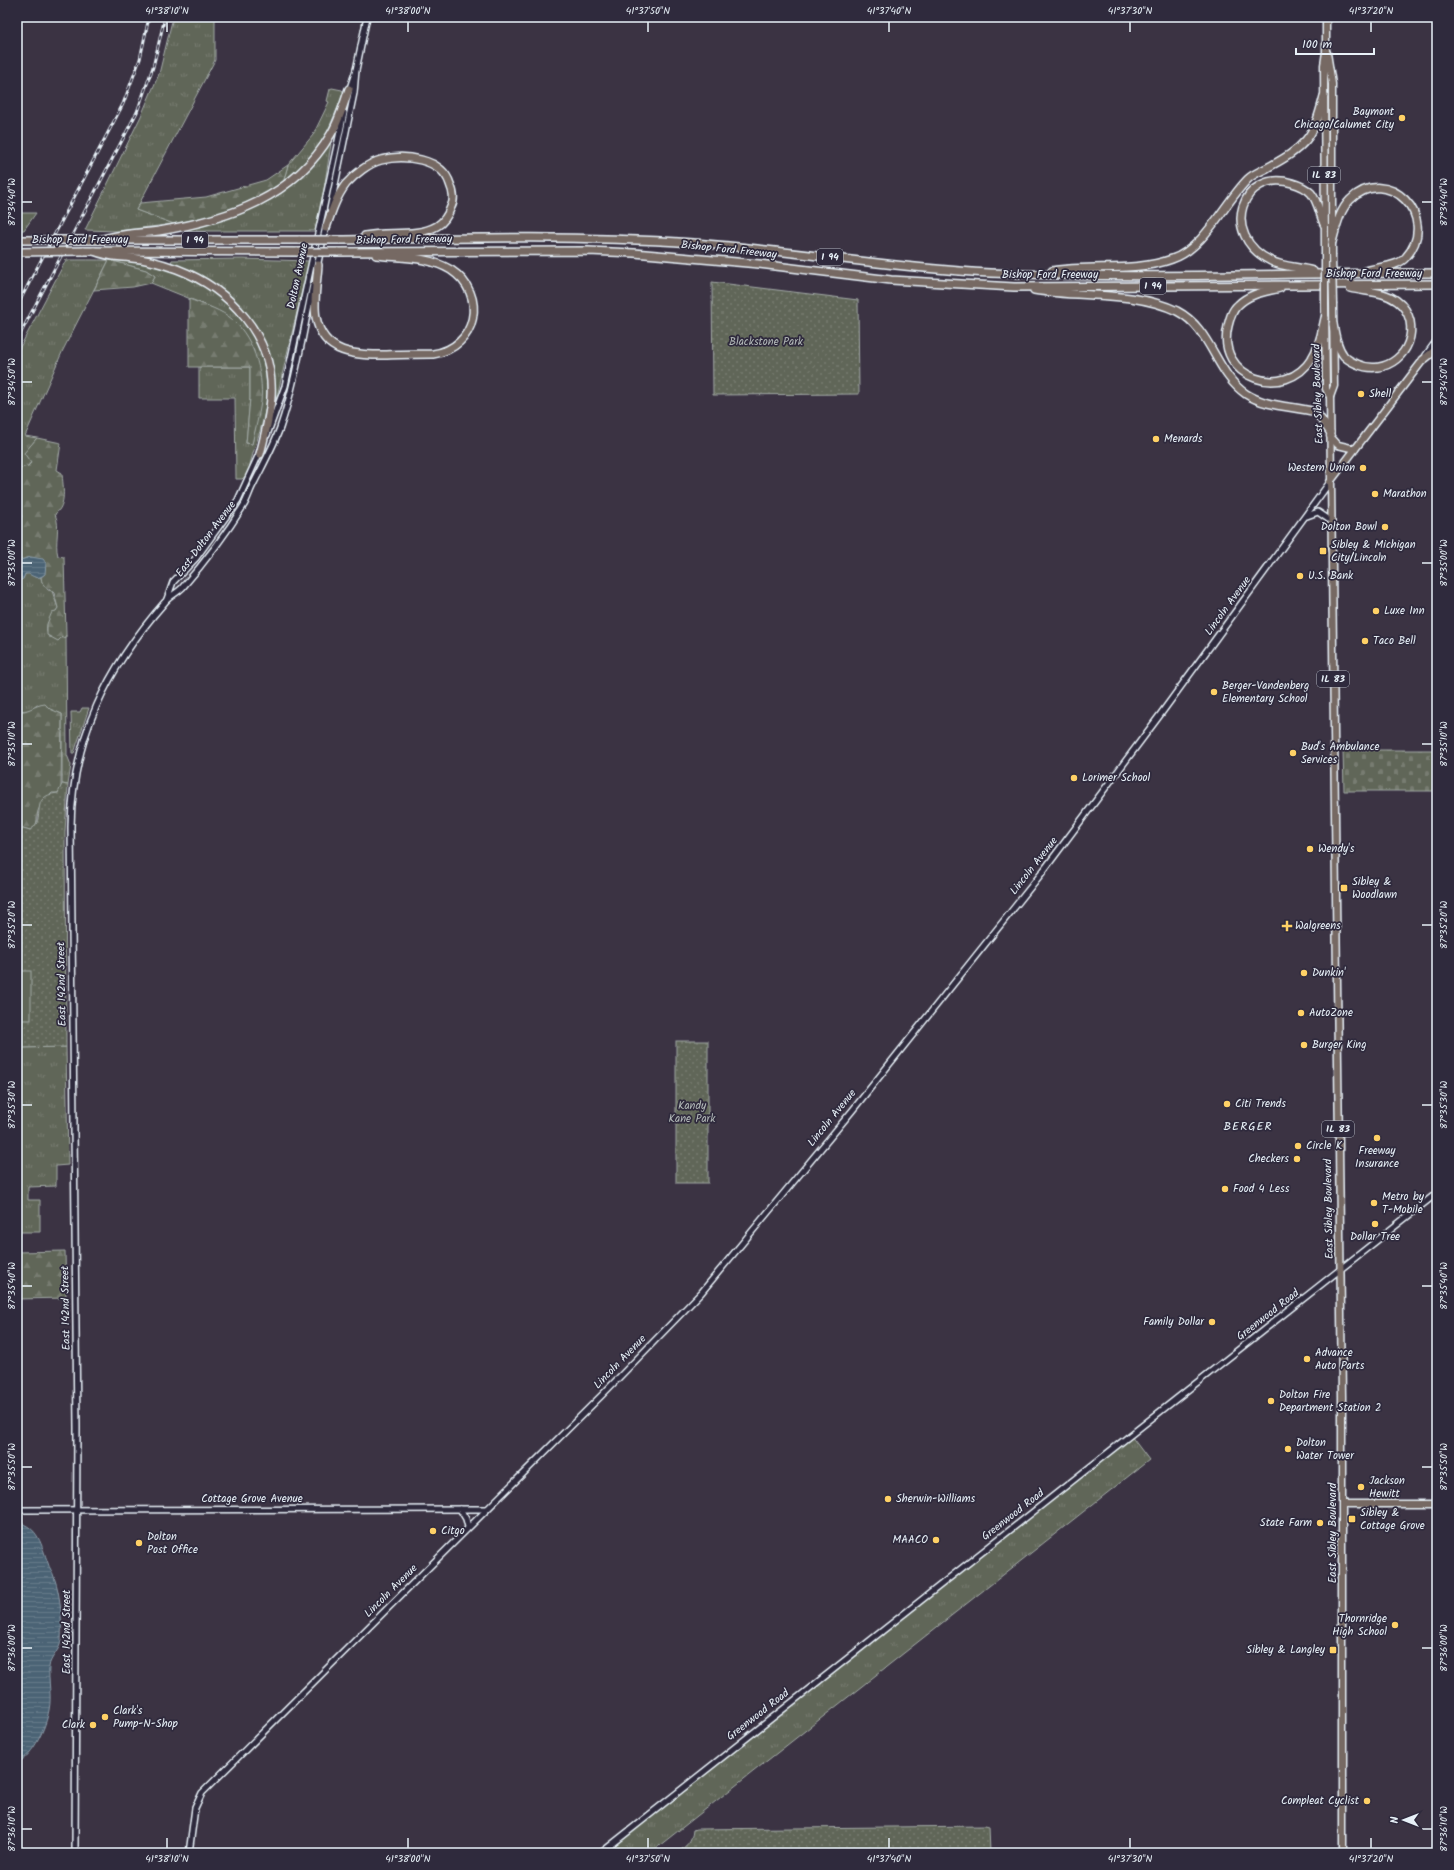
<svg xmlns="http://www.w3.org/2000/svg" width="1454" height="1870" viewBox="0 0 1454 1870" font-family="Kalam,sans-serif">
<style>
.grass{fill:url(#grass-tufts);stroke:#a4aca8}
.forest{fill:url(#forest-firs);stroke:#a4aca8}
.cemetery{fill:url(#cemetery-stones);stroke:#a4aca8}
.park{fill:url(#park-dots);stroke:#a4aca8}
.pitch{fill:#606658;stroke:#a4aca8}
.water{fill:url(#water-rules);stroke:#8a9ca9}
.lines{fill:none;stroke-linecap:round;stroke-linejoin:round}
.minor-casing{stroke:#e8f1f8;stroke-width:8}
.major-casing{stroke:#e8f1f8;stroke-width:9}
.highway-casing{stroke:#e8f1f8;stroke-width:10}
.minor{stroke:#2f2a3d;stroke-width:5}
.major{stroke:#766964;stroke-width:6}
.highway{stroke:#766964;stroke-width:7}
.rail-casing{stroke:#e8f1f8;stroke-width:3}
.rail{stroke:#2f2a3d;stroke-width:1.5;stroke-dasharray:4.5;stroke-linecap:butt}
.major-bridge-casing{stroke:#e8f1f8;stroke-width:9;stroke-linecap:butt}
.highway-bridge-casing{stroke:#e8f1f8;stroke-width:10;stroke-linecap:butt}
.major-bridge{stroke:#766964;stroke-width:6}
.highway-bridge{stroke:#766964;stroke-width:7}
.ticks{fill:none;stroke:#e8f1f8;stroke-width:1.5}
.poi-dot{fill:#ffd166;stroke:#2f2a3d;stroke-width:1.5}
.labels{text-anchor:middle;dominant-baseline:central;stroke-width:3.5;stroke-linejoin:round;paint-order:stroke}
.shield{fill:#2f2a3d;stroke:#b0b5c0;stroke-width:1}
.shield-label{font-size:10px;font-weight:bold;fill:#e8f1f8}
.poi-label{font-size:11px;fill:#e8f1f8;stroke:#2f2a3d;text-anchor:start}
.street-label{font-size:11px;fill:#e8f1f8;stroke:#2f2a3d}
.park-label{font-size:11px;fill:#b2b9b8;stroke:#2f2a3d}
.neighbourhood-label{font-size:12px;letter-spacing:1px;fill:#e8f1f8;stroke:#2f2a3d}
.neatline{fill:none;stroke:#e8f1f8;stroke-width:1.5}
.ticks-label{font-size:10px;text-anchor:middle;fill:#e8f1f8}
</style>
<defs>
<pattern id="grass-tufts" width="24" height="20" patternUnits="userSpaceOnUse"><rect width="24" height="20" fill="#606658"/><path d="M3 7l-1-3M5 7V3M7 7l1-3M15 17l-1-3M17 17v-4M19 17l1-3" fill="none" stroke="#777c71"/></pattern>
<pattern id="forest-firs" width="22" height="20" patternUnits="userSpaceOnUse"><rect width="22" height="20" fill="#606658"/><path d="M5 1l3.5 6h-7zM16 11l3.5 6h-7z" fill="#777c71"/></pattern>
<pattern id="cemetery-stones" width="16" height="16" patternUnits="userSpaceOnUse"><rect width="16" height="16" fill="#606658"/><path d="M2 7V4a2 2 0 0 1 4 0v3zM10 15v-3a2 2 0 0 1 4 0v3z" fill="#777c71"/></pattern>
<pattern id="park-dots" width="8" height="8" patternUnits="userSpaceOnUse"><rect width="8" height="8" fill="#606658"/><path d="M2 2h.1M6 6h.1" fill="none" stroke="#777c71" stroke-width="1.8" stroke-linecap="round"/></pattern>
<pattern id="water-rules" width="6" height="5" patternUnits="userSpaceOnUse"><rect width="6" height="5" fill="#4b6374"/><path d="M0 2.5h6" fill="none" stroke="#657a89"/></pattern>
</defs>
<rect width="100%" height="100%" fill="#3b3343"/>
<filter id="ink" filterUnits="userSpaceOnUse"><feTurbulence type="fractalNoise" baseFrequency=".025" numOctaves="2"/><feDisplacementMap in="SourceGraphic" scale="8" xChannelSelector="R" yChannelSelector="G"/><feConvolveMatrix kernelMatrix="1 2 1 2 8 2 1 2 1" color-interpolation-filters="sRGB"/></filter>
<g filter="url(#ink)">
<g class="grass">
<polygon points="173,17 215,17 215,60 136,210 174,224 117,231 85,230 141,116 159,74"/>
<polygon points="332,88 342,90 344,93 325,137 312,156 283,183 288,165 313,135 329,102 327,101 330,89"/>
<path d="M329,143l2,1 -7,45 -9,42h-128v-2c63,-17 103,-29 142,-86z"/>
<polygon points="17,213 36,213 24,230 17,230"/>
<path d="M242,259l67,2 -35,148h-1c-2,-18 -2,-38 -5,-55 -1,-6 -5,-12 -7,-17 -17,-38 -53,-60 -90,-74l1,-3z"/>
<path d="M66,260c29,0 58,-1 85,5 62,14 114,57 116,123 1,31 -14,57 -19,86l-6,5h-6l-1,-81h-36v-31h51v31l-4,45 6,1 3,-14 -1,-79 -11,-19 -14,-15 -21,-11 -57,-23 4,-7 -9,-6 -37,-10 -46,90 -38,86 12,2c-6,5 -10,17 -6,24l-3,4 -11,3v-116z"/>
<path d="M29,573l6,4h6l1,5 6,8 4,1 6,17c-6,10 -16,16 -9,29l15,1 2,-3 1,120 4,10 -3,20 -6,-1v-70l-25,-9 -6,5 -14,1v-130l6,-2 2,-5z"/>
<polygon points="82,708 89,708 74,753 72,753 71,712 80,712"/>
<polygon points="66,1047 68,1165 56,1166 56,1186 28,1187 28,1200 40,1200 40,1232 17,1232 17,1048"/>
<polygon points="1131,1436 1149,1460 650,1853 601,1853"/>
</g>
<g class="forest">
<polygon points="288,165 283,183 255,200 238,206 215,215 174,224 136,210 140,203 206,197 266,180"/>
<polygon points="109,260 146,270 155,276 151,283 133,287 94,290"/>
<path d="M189,299c13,5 27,9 39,17 25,18 36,56 33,86 -2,14 -6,28 -9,42l-6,-1 4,-45v-31h-61z"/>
<path d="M37,438l24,5 -4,27 5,3c1,14 5,32 -7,41 6,14 -1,28 3,42l6,1 2,78 -2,3 -2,-1 -4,4 -11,-6v-11l5,-12 4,-1 2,-3 -4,-15c-6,-6 -12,-5 -13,-16l4,-3 -14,-17 -14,4v-42h3l2,-3 -3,-4 2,-10 -4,-7v-26l11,-3 3,-3 -7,-10z"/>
<path d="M45,704l5,5 12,5 -1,75 -3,4h-6c-4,5 -12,12 -14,18 -2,9 1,14 -8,19l-7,-2 -6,1v-118c11,2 17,-6 28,-7z"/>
<polygon points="65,1251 66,1298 17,1299 17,1252"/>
</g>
<polygon class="cemetery" points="1343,750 1437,750 1437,791 1344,791"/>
<g class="park">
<polygon points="712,282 858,300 859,394 713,395"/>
<path d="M62,784l6,1 -3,47 1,215 -49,1v-219l6,-1 7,2c18,-10 -3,-34 28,-37z"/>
<rect x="676" y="1041" width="32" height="142"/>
<path d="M985,1826l4,1 1,26h-313c9,-7 15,-11 16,-23l3,-1z"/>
</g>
<rect class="pitch" x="17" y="971" width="14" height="49"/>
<g class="water">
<path d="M31,557l12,2 3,4 -1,11c-6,5 -10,4 -16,0h-4l-2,5 -6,2v-20z"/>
<path d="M17,1522c22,5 24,23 31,41 1,5 5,9 6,14 7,19 8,43 7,63 -1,11 -11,17 -12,27 -1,14 3,29 0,43 -3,17 -15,45 -32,53z"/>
</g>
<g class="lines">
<defs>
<g id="minor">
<polyline points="349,91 356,70 367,17"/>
<polyline points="330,209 354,93 356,70"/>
<polyline points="317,267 326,226"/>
<polyline points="1426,355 1437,340"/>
<polyline points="267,435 285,386 344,113"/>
<polyline points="1307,516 1318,512 1331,521"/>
<polyline points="167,599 173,582 196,558 238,500 260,452"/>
<polyline points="460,1509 466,1519 468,1527"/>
<polyline points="17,1510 487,1509"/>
<path d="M75,1853l2,-425 -6,-601c1,-89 36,-159 94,-225 5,-6 12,-9 17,-14 22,-25 44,-54 62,-83 4,-7 6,-15 10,-22 9,-18 19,-36 26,-55 16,-46 23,-96 33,-143"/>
<polyline points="189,1853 195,1808 202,1793 602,1395 701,1293 852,1111 1041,874 1160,715 1330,482"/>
<polyline points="601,1853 1437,1193"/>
</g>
<g id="major">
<polyline points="1327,53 1332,84 1332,254"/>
<polyline points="1325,254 1324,65 1326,52 1326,17"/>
<polyline points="1325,305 1326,389 1330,397 1342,1396 1342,1853"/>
<polyline points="1330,397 1334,386 1333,304"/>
<polyline points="1330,436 1338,445 1355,449"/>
<polyline points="1330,482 1423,360"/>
<polyline points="1343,1504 1437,1504"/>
</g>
<g id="highway">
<path d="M326,228c5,-15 10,-31 20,-44 9,-10 23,-21 35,-24 23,-6 61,-2 69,24 3,7 5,16 1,23 -3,8 -7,15 -14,19 -21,12 -49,5 -72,10"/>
<polyline points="89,240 300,240"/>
<path d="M99,240c23,-7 37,-6 60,-9 70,-12 135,-33 172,-97 8,-13 13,-31 18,-45"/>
<path d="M339,240c118,-2 236,-5 354,3 99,7 197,25 297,30 148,6 298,0 447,0"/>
<path d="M1332,242c4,-14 7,-31 18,-42 37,-37 91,17 56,57 -8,10 -28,10 -40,14"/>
<polyline points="83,251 298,252"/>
<path d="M94,251c15,6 22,5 38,7 15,1 31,6 45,11 53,20 98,68 94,128 -1,20 -6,38 -11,57"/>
<polyline points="337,252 588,251 634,253 759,264 891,280 1014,287 1437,284"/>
<path d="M318,265c-1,16 -5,38 -2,52 7,38 40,38 71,38 15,-1 30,-1 46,-1 44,-6 55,-60 18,-84 -23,-14 -49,-12 -75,-15"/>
<path d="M1052,271c40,-7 82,2 120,-12 33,-11 52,-56 76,-80 5,-5 13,-8 19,-11 14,-8 28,-15 39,-28 10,-12 14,-29 18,-44"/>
<path d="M1313,271c-14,-4 -30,-4 -42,-10 -53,-26 -29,-93 21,-78 7,2 14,5 19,10 7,8 9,22 13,31"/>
<path d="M1280,288c-15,4 -30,5 -42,17 -6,5 -8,13 -10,21 -13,52 57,76 84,32 8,-12 10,-27 13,-40"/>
<path d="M1034,290c47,8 99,0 143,21 35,18 38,62 69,83 20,13 47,12 70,18l14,20"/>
<path d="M1333,324c2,11 4,23 11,32 3,3 8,6 13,8 29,13 59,-12 53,-43 -2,-8 -6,-15 -13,-20 -13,-10 -31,-9 -47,-13"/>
<polyline points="1423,360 1437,349"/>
</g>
</defs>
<use href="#minor" class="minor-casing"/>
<use href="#major" class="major-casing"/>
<use href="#highway" class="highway-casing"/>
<use href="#minor" class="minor"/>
<use href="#major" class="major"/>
<use href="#highway" class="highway"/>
<defs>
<g id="rail">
<polyline points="17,306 123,104 140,59 149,17"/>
<polyline points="17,340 137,112 153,67 165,17"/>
</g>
</defs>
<use href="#rail" class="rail-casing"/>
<use href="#rail" class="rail"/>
<defs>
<g id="major-bridge">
<polyline points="1325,254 1325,305"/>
<polyline points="1332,254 1333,304"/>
</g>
<g id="highway-bridge">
<polyline points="17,240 89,240"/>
<polyline points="300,240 339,240"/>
<polyline points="17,252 83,251"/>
<polyline points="298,252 337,252"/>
</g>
</defs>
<use href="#major-bridge" class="major-bridge-casing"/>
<use href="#highway-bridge" class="highway-bridge-casing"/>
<use href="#major-bridge" class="major-bridge"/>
<use href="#highway-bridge" class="highway-bridge"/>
</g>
</g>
<path class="ticks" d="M167,22v10M408,22v10M648,22v10M889,22v10M1130,22v10M1371,22v10M22,202h10M1422,202h10M22,382h10M1422,382h10M22,563h10M1422,563h10M22,744h10M1422,744h10M22,925h10M1422,925h10M22,1105h10M1422,1105h10M22,1286h10M1422,1286h10M22,1467h10M1422,1467h10M22,1648h10M1422,1648h10M22,1829h10M1422,1829h10M167,1838v10M408,1838v10M648,1838v10M889,1838v10M1130,1838v10M1371,1838v10"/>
<g class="poi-dot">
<circle cx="1402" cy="118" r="4"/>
<circle cx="1361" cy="394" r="4"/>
<circle cx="1156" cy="439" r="4"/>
<circle cx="1363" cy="468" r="4"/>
<circle cx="1375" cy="494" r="4"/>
<circle cx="1385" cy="527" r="4"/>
<rect x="1319" y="547" width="8" height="8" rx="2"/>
<circle cx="1300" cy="576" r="4"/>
<circle cx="1376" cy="611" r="4"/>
<circle cx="1365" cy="641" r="4"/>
<circle cx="1214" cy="692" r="4"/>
<circle cx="1293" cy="753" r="4"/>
<circle cx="1074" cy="778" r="4"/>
<circle cx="1310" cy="849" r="4"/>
<rect x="1340" y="884" width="8" height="8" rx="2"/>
<path d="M1285 920h4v4h4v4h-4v4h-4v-4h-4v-4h4z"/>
<circle cx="1304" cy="973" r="4"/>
<circle cx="1301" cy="1013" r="4"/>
<circle cx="1304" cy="1045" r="4"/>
<circle cx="1227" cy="1104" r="4"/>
<circle cx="1377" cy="1138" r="4"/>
<circle cx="1298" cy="1146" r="4"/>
<circle cx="1297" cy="1159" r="4"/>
<circle cx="1225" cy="1189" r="4"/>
<circle cx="1374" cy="1203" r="4"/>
<circle cx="1375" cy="1224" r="4"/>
<circle cx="1212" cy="1322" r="4"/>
<circle cx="1307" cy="1359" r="4"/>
<circle cx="1271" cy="1401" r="4"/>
<circle cx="1288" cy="1449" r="4"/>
<circle cx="1361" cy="1487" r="4"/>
<circle cx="888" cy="1499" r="4"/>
<rect x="1348" y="1515" width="8" height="8" rx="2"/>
<circle cx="1320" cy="1523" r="4"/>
<circle cx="433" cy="1531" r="4"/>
<circle cx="936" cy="1540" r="4"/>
<circle cx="139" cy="1543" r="4"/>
<circle cx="1395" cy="1625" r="4"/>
<rect x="1329" y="1646" width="8" height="8" rx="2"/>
<circle cx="105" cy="1717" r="4"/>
<circle cx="93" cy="1725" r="4"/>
<circle cx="1367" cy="1801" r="4"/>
</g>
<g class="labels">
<g class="shield">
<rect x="1308" y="167" width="32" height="16" rx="3"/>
<rect x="182" y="232" width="26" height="16" rx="3"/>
<rect x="817" y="249" width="26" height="16" rx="3"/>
<rect x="1140" y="278" width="26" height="16" rx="3"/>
<rect x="1317" y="671" width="32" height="16" rx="3"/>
<rect x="1322" y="1121" width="32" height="16" rx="3"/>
</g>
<g class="shield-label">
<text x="1324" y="175">IL 83</text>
<text x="195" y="240">I 94</text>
<text x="830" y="257">I 94</text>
<text x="1153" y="286">I 94</text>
<text x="1333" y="679">IL 83</text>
<text x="1338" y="1129">IL 83</text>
</g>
<g class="poi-label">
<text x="1394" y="112" text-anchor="end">Baymont<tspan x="1394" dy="13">Chicago/Calumet City</tspan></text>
<text x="1369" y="394">Shell</text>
<text x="1164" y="439">Menards</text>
<text x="1355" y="468" text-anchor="end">Western Union</text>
<text x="1383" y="494">Marathon</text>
<text x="1377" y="527" text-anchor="end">Dolton Bowl</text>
<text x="1331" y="545">Sibley &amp; Michigan<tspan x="1331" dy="13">City/Lincoln</tspan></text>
<text x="1308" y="576">U.S. Bank</text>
<text x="1384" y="611">Luxe Inn</text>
<text x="1373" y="641">Taco Bell</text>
<text x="1222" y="686">Berger-Vandenberg<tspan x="1222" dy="13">Elementary School</tspan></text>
<text x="1301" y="747">Bud's Ambulance<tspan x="1301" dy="13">Services</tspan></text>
<text x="1082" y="778">Lorimer School</text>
<text x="1318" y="849">Wendy's</text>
<text x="1352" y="882">Sibley &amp;<tspan x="1352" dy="13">Woodlawn</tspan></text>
<text x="1295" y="926">Walgreens</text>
<text x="1312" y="973">Dunkin'</text>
<text x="1309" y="1013">AutoZone</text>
<text x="1312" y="1045">Burger King</text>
<text x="1235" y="1104">Citi Trends</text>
<text x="1306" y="1146">Circle K</text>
<text x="1377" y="1151" text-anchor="middle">Freeway<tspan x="1377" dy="13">Insurance</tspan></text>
<text x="1289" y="1159" text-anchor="end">Checkers</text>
<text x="1233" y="1189">Food 4 Less</text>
<text x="1382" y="1197">Metro by<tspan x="1382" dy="13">T-Mobile</tspan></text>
<text x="1375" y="1237" text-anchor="middle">Dollar Tree</text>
<text x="1204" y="1322" text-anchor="end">Family Dollar</text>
<text x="1315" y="1353">Advance<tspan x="1315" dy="13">Auto Parts</tspan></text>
<text x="1279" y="1395">Dolton Fire<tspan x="1279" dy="13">Department Station 2</tspan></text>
<text x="1296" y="1443">Dolton<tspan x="1296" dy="13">Water Tower</tspan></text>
<text x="1369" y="1481">Jackson<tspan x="1369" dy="13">Hewitt</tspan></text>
<text x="896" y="1499">Sherwin-Williams</text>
<text x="1360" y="1513">Sibley &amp;<tspan x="1360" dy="13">Cottage Grove</tspan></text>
<text x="1312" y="1523" text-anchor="end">State Farm</text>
<text x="441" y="1531">Citgo</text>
<text x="147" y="1537">Dolton<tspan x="147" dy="13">Post Office</tspan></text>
<text x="928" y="1540" text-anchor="end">MAACO</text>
<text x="1387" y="1619" text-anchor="end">Thornridge<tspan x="1387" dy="13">High School</tspan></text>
<text x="1325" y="1650" text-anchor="end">Sibley &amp; Langley</text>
<text x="113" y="1711">Clark's<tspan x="113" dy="13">Pump-N-Shop</tspan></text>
<text x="85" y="1725" text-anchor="end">Clark</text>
<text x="1359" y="1801" text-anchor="end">Compleat Cyclist</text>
</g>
<g class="street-label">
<text x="80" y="240">Bishop Ford Freeway</text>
<text transform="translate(404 240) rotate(-1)">Bishop Ford Freeway</text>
<text transform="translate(729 250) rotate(6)">Bishop Ford Freeway</text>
<text x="1374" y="274">Bishop Ford Freeway</text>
<text x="1050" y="275">Bishop Ford Freeway</text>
<text transform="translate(298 276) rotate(-78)">Dolton Avenue</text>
<text transform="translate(1318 394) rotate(-92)">East Sibley Boulevard</text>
<text transform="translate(206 539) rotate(-53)">East Dolton Avenue</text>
<text transform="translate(1228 606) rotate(-54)">Lincoln Avenue</text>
<text transform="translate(1034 866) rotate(-52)">Lincoln Avenue</text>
<text transform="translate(62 984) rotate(-91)">East 142nd Street</text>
<text transform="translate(832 1118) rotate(-51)">Lincoln Avenue</text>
<text transform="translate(1329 1209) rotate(-91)">East Sibley Boulevard</text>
<text transform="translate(66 1308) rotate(-91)">East 142nd Street</text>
<text transform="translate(1268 1315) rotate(-38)">Greenwood Road</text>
<text transform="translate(620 1362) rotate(-46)">Lincoln Avenue</text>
<text x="252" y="1499">Cottage Grove Avenue</text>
<text transform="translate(1013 1515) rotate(-38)">Greenwood Road</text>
<text transform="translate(1333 1533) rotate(-90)">East Sibley Boulevard</text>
<text transform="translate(391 1591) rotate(-45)">Lincoln Avenue</text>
<text transform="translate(67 1632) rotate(-90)">East 142nd Street</text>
<text transform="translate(758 1715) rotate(-38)">Greenwood Road</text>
</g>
<g class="park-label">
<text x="766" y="342">Blackstone Park</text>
<text x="692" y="1106">Kandy<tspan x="692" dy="13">Kane Park</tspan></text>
</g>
<g class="neighbourhood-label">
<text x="1248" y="1126">BERGER</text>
</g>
</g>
<rect width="1454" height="1870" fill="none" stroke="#2f2a3d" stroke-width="44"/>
<g transform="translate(1404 1820) rotate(270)" stroke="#2f2a3d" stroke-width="3" paint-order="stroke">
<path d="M0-3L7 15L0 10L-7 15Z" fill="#e8f1f8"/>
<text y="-6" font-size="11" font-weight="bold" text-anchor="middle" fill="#e8f1f8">N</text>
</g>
<path d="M1296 48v6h78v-6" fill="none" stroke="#e8f1f8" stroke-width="2"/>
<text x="1302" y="48" font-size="12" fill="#e8f1f8" stroke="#2f2a3d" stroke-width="3" paint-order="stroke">100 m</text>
<rect x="22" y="22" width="1410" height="1826" class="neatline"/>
<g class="ticks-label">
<text x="167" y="14">41°38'10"N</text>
<text x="408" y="14">41°38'00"N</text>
<text x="648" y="14">41°37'50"N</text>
<text x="889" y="14">41°37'40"N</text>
<text x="1130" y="14">41°37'30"N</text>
<text x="1371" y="14">41°37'20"N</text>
<text transform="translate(1443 202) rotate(-90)" y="4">87°34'40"W</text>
<text transform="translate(11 202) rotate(-90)" y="4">87°34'40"W</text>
<text transform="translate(1443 382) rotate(-90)" y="4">87°34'50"W</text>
<text transform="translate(11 382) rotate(-90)" y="4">87°34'50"W</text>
<text transform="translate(1443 563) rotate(-90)" y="4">87°35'00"W</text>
<text transform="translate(11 563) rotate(-90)" y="4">87°35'00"W</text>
<text transform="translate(1443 744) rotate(-90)" y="4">87°35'10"W</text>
<text transform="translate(11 744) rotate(-90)" y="4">87°35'10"W</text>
<text transform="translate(1443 925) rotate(-90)" y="4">87°35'20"W</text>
<text transform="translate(11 925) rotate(-90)" y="4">87°35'20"W</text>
<text transform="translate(1443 1105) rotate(-90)" y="4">87°35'30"W</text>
<text transform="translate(11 1105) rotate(-90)" y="4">87°35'30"W</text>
<text transform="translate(1443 1286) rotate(-90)" y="4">87°35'40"W</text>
<text transform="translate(11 1286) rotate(-90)" y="4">87°35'40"W</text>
<text transform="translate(1443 1467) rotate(-90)" y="4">87°35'50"W</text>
<text transform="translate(11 1467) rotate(-90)" y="4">87°35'50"W</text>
<text transform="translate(1443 1648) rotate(-90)" y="4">87°36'00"W</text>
<text transform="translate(11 1648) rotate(-90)" y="4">87°36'00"W</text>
<text transform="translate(1443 1829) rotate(-90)" y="4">87°36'10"W</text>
<text transform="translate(11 1829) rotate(-90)" y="4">87°36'10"W</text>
<text x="167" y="1862">41°38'10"N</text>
<text x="408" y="1862">41°38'00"N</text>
<text x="648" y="1862">41°37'50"N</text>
<text x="889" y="1862">41°37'40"N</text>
<text x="1130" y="1862">41°37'30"N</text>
<text x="1371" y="1862">41°37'20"N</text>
</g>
</svg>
